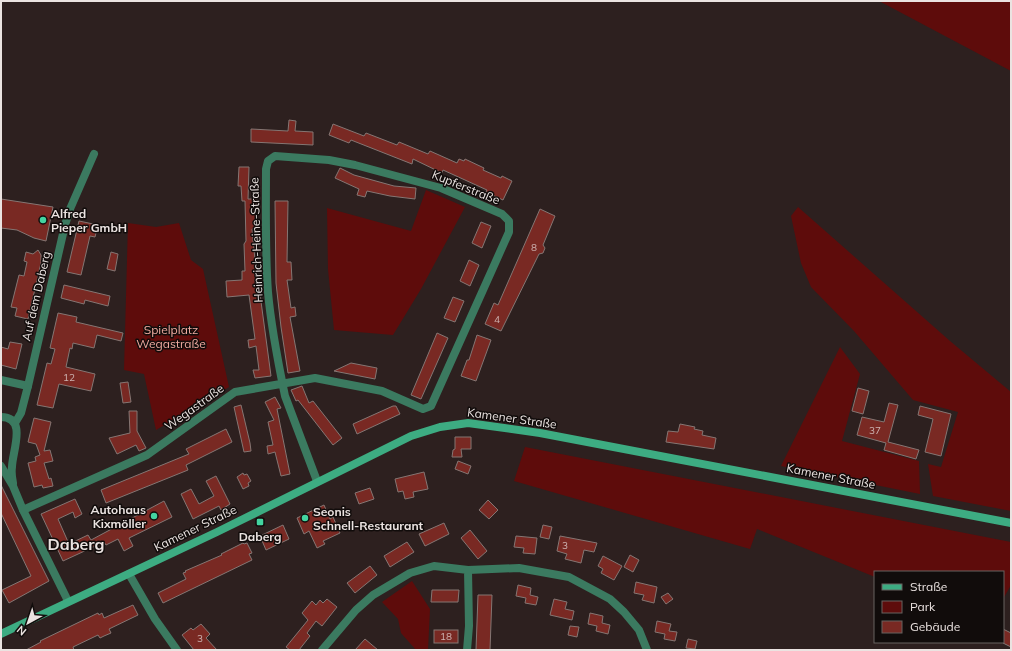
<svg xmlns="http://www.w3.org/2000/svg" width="1012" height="651" viewBox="0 0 1012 651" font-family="Mulish,sans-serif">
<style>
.green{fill:#5e0c0b}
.building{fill:#792923;stroke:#857673}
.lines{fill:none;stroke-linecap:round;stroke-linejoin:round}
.minor{stroke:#3b7a60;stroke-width:8}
.secondary{stroke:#3dac82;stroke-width:8}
.poi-dot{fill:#43d4a0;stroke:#110c0b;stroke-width:1.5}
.labels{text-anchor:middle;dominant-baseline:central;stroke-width:3;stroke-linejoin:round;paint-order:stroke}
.number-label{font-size:10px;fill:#ceb4b2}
.street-label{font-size:12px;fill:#ebe3e1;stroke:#110c0b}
.poi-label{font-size:12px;font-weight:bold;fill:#ebe3e1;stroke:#110c0b;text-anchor:start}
.park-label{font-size:12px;fill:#f1aaa0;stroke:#110c0b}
.district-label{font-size:16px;font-weight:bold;fill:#ebe3e1;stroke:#110c0b}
</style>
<rect width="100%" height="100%" fill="#2d201f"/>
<g class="green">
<polygon points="879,1 1011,1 1011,71"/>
<polygon points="426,190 465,207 421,289 393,335 334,330 328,269 327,208 411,231"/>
<polygon points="798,207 950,341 1011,392 1011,511 933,496 928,464 941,467 958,412 913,400 854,331 811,287 801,263 791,216"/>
<polygon points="128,223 156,227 179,223 191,260 203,269 229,387 156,430 144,374 124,370"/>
<polygon points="840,347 860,374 842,441 919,461 920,494 781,466"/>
<polygon points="525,447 1011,542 1011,585 1003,599 1003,572 875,572 875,577 757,529 750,549 514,481"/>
<polygon points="412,581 430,609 428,650 416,650 401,633 398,619 382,602"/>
</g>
<g class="building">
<polygon points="289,120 296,121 295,131 313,132 313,145 251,142 251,129 288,131"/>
<polygon points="333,124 364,136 366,133 397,145 399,142 428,154 430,151 457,163 459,159 464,161 465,159 484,168 483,170 501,178 502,176 512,181 503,200 486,192 487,190 443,170 442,173 413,159 412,164 351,140 349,143 329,135"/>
<polygon points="239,167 249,167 248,199 257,199 257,226 255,226 255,229 252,229 257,280 256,280 257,294 260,294 271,376 255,378 253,370 259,370 256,346 249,348 248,340 255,339 249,295 227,297 226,281 242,280 242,271 245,271 244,244 246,241 245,201 242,201 241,186 238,186"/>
<polygon points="340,168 354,175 394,186 416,188 415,199 390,196 367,191 365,197 357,195 359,189 335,178"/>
<polygon points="1,199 53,207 46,241 34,238 17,230 1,228"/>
<polygon points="275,201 288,201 287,262 291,262 292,280 287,280 291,308 295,307 296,316 290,317 300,371 288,373 281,327 276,283"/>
<polygon points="540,209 555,216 543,245 545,248 543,253 539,254 501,331 485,324 494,303 498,305"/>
<polygon points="79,221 98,225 95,237 90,236 81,275 67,272"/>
<polygon points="481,222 491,226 482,248 472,243"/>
<polygon points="38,250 41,255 41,263 28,319 15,316 17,308 11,307 19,275 24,276 27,262 24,261 26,252 33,254"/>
<polygon points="111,252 118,254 115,271 107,269"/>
<polygon points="469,260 479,265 470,286 460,281"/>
<polygon points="64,285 110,296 108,306 85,300 84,304 61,298"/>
<polygon points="453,297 464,301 455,322 444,318"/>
<polygon points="58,313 77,317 76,322 123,333 121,341 97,335 94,348 73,343 72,349 70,348 66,367 95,374 91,391 59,384 53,408 37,405 47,363 51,364 55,349 50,348"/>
<polygon points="437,333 448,338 421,399 411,395"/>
<polygon points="477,335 491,340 476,381 461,376 467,360 469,360"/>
<polygon points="10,342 22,344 16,369 1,365 1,347 8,349"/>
<polygon points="351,363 377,368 375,379 334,371"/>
<polygon points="128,382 131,402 123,403 120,383"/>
<polygon points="302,386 309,403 313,401 342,438 333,445 298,400 296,401 291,390"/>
<polygon points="858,388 869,391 863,414 852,411"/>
<polygon points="275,397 281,408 277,409 290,474 281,476 275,452 268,454 267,446 273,445 268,422 274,420 265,402"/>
<polygon points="889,403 898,405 888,442 919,450 916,459 884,450 886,443 857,435 862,417 884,422"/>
<polygon points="241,405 250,443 251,451 244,452 234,407"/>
<polygon points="393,406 396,406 400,414 357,434 353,424"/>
<polygon points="920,406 951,414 941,456 925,452 933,419 918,415"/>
<polygon points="129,411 137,411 137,431 146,448 139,451 136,445 117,454 109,438 130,433"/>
<polygon points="34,418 51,422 44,451 50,450 53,461 44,463 49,479 51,478 53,486 43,488 42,485 34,487 28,463 36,461 35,457 40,455 36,444 28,442"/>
<polygon points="680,424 695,427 694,429 703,431 702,435 716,438 714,449 666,442 668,431 678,432"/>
<polygon points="226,429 232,442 186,465 188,470 106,503 101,490 189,454 186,449"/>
<polygon points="455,437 471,437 471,449 461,449 462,457 452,457 453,450 455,449"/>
<polygon points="458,461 471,466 468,474 455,469"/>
<polygon points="424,472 428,489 413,492 414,497 405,499 403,491 398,492 395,479"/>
<polygon points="243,473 244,475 247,474 251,481 248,483 249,486 243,489 237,477"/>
<polygon points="216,476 230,504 221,510 219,506 193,519 181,494 191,489 199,504 214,496 206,481"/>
<polygon points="1,485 49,581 9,603 2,590 31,576 1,513"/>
<polygon points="370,488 374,499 359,504 355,493"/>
<polygon points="75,499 82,514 75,518 73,512 58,519 69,544 88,535 91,540 164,501 172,517 129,538 133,546 124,551 118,539 106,545 104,542 63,561 41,514"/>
<polygon points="488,500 498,510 489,519 479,510"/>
<polygon points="324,505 330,519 333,517 340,533 323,541 325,544 317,548 309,531 304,534 297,518"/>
<polygon points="444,523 449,534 425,546 419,534"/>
<polygon points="283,525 289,539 266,550 260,536"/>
<polygon points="543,525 552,527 549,539 540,537"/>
<polygon points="470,530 487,551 478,559 461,538"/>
<polygon points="516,536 537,538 535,554 523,553 524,548 514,547"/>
<polygon points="560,536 597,543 594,552 584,550 581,563 565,559 567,554 557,551"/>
<polygon points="407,542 414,552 390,567 384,556"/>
<polygon points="243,543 244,544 247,543 252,553 249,554 252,560 163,603 158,593 186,579 183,573 186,572 185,571 222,555 221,554"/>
<polygon points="630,555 639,560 633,572 624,567"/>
<polygon points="603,556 622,566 614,580 601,573 603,569 598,566"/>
<polygon points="370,566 377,575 355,593 347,583"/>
<polygon points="636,582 657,587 654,603 642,600 644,595 634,593"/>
<polygon points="518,585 531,588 530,595 538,597 536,605 525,603 526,598 516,596"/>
<polygon points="432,590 459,590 458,602 431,602"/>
<polygon points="668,593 673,599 666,604 661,597"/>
<polygon points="478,595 492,595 490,650 476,650"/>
<polygon points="327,599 337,607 322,626 316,621 307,633 310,636 299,650 290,650 286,647 308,620 302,613 312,601 316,605 320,600 323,603"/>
<polygon points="554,599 567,602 565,609 574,611 572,620 550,615"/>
<polygon points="133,605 138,615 109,629 111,633 104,636 100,638 98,635 73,647 74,650 26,650 41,642 40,641 98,613 99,615 102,613 104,618"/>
<polygon points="590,613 603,616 602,623 610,625 608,634 596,631 597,626 588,624"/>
<polygon points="657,621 671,624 669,631 677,632 675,641 664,639 665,634 655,632"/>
<polygon points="201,624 210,634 206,638 217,650 194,650 182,635 191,628 193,630"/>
<polygon points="570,626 579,627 577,637 568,635"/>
<polygon points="1003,629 1011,633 1011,647 1003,643"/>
<rect x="434" y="630" width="24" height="13"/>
<polygon points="365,639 378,650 355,650"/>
<polygon points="688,639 697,641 695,649 686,648"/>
</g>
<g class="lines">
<g class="minor">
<polyline points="1,380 28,386"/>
<path d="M1,417c27,0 11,35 11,50 -1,6 0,11 1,16"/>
<polyline points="15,423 21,413 28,386 65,225 70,209 94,154"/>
<polyline points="1,466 13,486 23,510 68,601"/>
<path d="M23,510l124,-55 88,-63 80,-14 67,13 41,18 8,-3 78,-174v-11l-7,-7 -61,-26 -86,-23 -26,-5 -54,-4 -7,5 -2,8c0,41 -1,83 2,123 3,35 10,70 17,104l32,85"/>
<polyline points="468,570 519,568 569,577 610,599 624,612 639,630 647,650"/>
<polyline points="129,574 155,619 177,650"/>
<polyline points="322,650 356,610 373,595 410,573 434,566 468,570 469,626 467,650"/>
</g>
<polyline class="secondary" points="1,634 217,532 411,436 440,427 468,423 540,433 1011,523"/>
</g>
<g class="poi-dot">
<circle cx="43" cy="220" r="4"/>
<circle cx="154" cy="516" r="4"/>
<circle cx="305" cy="518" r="4"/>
<rect x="256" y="518" width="8" height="8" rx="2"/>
</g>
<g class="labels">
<g class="number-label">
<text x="534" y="247">8</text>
<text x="497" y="319">4</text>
<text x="69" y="377">12</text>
<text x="875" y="430">37</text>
<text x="565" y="545">3</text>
<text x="446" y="636">18</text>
<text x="200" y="638">3</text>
</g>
<g class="street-label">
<text transform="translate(466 187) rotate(22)">Kupferstraße</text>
<text transform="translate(256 240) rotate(-92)">Heinrich-Heine-Straße</text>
<text transform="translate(36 296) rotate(-77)">Auf dem Daberg</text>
<text transform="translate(194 407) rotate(-36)">Wegastraße</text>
<text transform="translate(512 418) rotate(8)">Kamener Straße</text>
<text transform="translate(831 476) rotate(11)">Kamener Straße</text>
<text transform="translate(195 528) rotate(-26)">Kamener Straße</text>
</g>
<g class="poi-label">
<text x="51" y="213">Alfred<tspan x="51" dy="14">Pieper GmbH</tspan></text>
<text x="146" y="509" text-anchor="end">Autohaus<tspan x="146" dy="14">Kixmöller</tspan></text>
<text x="313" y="511">Seonis<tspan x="313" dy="14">Schnell-Restaurant</tspan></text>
<text x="260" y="536" text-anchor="middle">Daberg</text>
</g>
<g class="park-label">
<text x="171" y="329">Spielplatz<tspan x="171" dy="14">Wegastraße</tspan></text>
</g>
<g class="district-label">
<text x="76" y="544">Daberg</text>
</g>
</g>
<rect width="1012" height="651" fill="none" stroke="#ebe3e1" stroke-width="4"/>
<rect x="874" y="571" width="130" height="72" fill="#110c0b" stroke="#686261"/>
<rect x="882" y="584" width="20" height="6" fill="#3dac82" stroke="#686261"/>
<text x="910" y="591" font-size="12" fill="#ebe3e1">Straße</text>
<rect x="882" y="601" width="20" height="12" fill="#5e0c0b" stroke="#686261"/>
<text x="910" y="611" font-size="12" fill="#ebe3e1">Park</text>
<rect x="882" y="621" width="20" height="12" fill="#792923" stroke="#686261"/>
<text x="910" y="631" font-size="12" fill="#ebe3e1">Gebäude</text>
<g transform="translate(28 623) rotate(220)" stroke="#110c0b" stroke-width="3" paint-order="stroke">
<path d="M0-3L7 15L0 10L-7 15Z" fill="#ebe3e1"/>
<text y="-6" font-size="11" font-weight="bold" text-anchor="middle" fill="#ebe3e1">N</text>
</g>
</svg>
